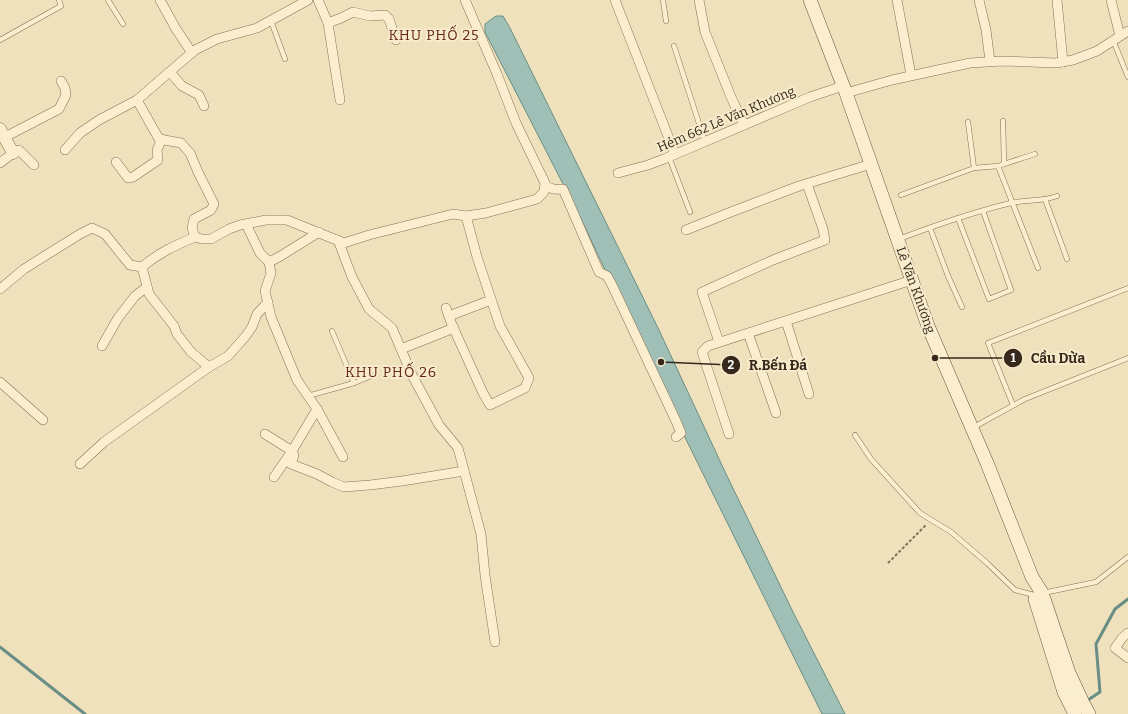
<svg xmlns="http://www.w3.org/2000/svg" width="1128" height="714" viewBox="0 0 1128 714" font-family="Bitter,serif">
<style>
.water{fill:#a0c0b7;stroke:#688e85}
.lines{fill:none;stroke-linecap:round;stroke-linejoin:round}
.stream{stroke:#688e85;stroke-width:3}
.service-casing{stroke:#877055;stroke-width:5.5}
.minor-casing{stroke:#877055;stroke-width:10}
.tertiary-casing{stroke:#877055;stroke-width:13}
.secondary-casing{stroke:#695138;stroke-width:14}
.path{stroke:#877055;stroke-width:2;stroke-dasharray:3 2;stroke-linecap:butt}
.service{stroke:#faeecf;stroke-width:4.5}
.minor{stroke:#faeecf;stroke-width:9}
.tertiary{stroke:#faeecf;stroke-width:12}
.secondary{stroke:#faeecf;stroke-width:13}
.labels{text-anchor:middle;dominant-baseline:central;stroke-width:4;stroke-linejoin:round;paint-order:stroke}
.street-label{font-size:13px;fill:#36281b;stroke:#f7ebcc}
.neighbourhood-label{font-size:14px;letter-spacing:1px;fill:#642918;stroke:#f7ebcc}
.leader{fill:none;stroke:#36281b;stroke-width:1.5}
.callout-dot{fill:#36281b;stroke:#f7ebcc;stroke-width:1.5}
.mark-label{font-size:12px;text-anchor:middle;font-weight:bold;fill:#fff}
.callout-label{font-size:14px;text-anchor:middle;font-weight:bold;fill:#36281b;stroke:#f7ebcc;stroke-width:4;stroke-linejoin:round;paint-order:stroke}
</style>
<rect width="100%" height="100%" fill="#efe1bc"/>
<polygon class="water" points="496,16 503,16 510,28 658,328 727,476 794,614 845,714 822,714 665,397 582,221 485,32 485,24"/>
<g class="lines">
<g class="stream">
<polyline points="0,647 85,714"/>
<polyline points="1085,702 1100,692 1096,644 1115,609 1128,599"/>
</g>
<defs>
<g id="service">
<polyline points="108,0 123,24"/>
<polyline points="663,0 666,21"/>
<polyline points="271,21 285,59"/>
<polyline points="0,40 61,6 59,0"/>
<polyline points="1113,40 1128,77"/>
<polyline points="674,46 705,142"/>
<polyline points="1003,121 1004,164"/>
<polyline points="968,122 974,168"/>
<polyline points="669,157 690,212"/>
<polyline points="1001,165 1035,154"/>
<polyline points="901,195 974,168 998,166 1038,268"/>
<polyline points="1045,199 1067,259"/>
<polyline points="958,218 989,299 1011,290 983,211"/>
<polyline points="930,228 948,276 962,307"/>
<path d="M899,239c37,-14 74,-27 112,-36 15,-4 31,-1 46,-7"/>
<polyline points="332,331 354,383"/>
<polyline points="308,396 354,383 371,376"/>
<polyline points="1013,405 988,343 1128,288"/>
<polyline points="974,427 1025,399 1128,358"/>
<polyline points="855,435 871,459 920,513 951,532 987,563 1015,590 1034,595 1036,595"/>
<polyline points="1043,593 1096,582 1128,557"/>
</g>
<g id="minor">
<polyline points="160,0 176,29 192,53"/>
<polyline points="318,0 328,23 340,100"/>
<polyline points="615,0 675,154"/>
<polyline points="699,0 705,32 731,97 744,125"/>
<polyline points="897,0 911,75"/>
<polyline points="979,0 986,30 990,61"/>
<polyline points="1057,0 1063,62"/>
<polyline points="1111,0 1120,36"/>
<polyline points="328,23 341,18 353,12 370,16 385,15 389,19 396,40"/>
<polyline points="170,72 182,86 199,95 204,106"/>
<polyline points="846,93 892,80 970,63 1003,61 1056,63 1073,60 1097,51 1128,31"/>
<polyline points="137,100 159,139 181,143 190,153 198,172 214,204 211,210 194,219 192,228 195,237 202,239 211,239 229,229 240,225 266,220 287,220 344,243 369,235 453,214 466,216 486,213 537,199 544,192 545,183 516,123 497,74 465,0"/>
<polyline points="5,137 59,109 66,95 65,88 61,81"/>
<polyline points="65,150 80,133 99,120 137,100 195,50 217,39 257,28 308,0"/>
<polyline points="116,162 128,178 133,177 158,160 157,150 162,139"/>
<polyline points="0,163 13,153 19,150 34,165"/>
<polyline points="618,173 648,165 664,159 810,97 843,86"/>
<path d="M545,186c7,3 10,4 18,3l36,83 8,4 5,9 64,136 5,12 -5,4"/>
<polyline points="246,224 260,253 269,262 279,257 319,232"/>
<polyline points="686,230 731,212 799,186 871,164"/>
<polyline points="338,240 352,277 369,309 392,328 412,375 439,425 458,448 481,534 485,575 495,642"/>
<polyline points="269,262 271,273 265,291 271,317 297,380 317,409 292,451 274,477"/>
<path d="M0,289l24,-20 56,-35 12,-6 13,6 25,31 12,2c18,-15 32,-21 53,-30"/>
<polyline points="446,308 452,325 483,393 490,405 525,388 529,378 500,326 477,257 466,216"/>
<polyline points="449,316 491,300"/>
<polyline points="786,321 809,394"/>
<polyline points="748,333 776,413"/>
<polyline points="719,342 702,292 773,260 825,240 823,229 807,184"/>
<polyline points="102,346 118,318 135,296 147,287"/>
<polyline points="401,349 454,328"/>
<polyline points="209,367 228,356 245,337 252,327 257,314 268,302"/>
<polyline points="0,382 43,420"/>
<polyline points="317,409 343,457"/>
<polyline points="265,434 292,451 294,455 291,464 317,474 332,482 344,487 370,485 402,481 464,471"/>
<polyline points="729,434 702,352 708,346 912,280"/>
<polyline points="80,464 104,442 209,367 191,352 177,334 174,326 149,294 142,267"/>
<polyline points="1128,633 1122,638 1115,648 1128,658"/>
</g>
<polyline id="tertiary" points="0,129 13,153"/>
<g id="secondary">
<polyline points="810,0 846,93 928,326 987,463 1032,577 1042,593 1069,673 1083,703 1089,714"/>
<polyline points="1035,599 1064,692 1075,714"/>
</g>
</defs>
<use href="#service" class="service-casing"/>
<use href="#minor" class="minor-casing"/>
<use href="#tertiary" class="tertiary-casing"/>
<use href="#secondary" class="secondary-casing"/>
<polyline class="path" points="888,563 926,525"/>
<use href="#service" class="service"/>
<use href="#minor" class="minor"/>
<use href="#tertiary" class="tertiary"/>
<use href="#secondary" class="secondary"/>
</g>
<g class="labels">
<g class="street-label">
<text transform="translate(726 119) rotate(-23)">Hẻm 662 Lê Văn Khương</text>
<text transform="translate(916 290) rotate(70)">Lê Văn Khương</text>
</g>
<g class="neighbourhood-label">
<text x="434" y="35">KHU PHỐ 25</text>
<text x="391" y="372">KHU PHỐ 26</text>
</g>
</g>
<path class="leader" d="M935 358L1013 358M661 362L731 365"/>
<g class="callout-dot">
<circle cx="935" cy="358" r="4"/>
<circle cx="661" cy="362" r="4"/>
<circle cx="1013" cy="358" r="10"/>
<circle cx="731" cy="365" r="10"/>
</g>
<g class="mark-label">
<text x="1013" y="362">1</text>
<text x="731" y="369">2</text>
</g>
<g class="callout-label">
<text x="1058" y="363">Cầu Dừa</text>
<text x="778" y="370">R.Bến Đá</text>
</g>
</svg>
